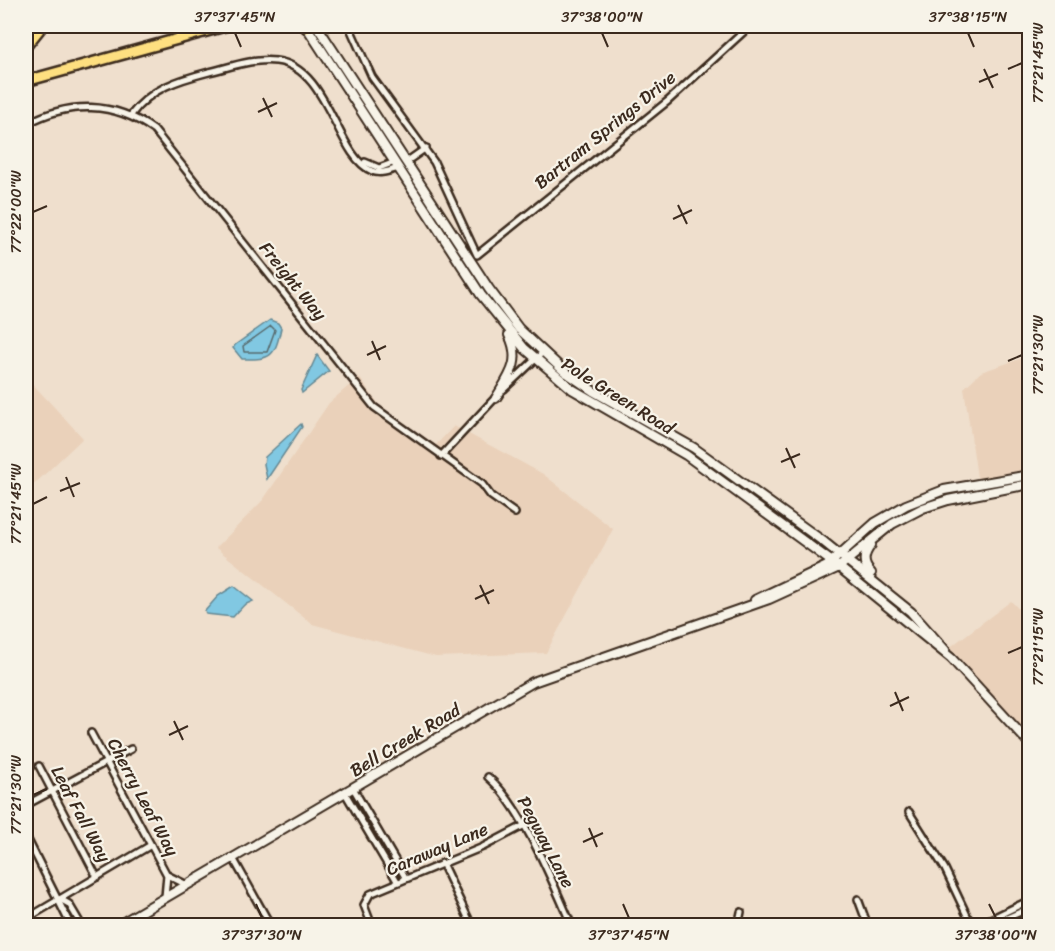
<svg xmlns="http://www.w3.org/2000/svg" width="1055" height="951" viewBox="0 0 1055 951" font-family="Sriracha,sans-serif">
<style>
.built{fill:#ead1ba}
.water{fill:#81c8e2;stroke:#658994;stroke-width:1.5}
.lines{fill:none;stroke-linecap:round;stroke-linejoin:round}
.shore{stroke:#57696c;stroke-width:1.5}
.street-casing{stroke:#3b2a1e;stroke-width:10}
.secondary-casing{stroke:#3b2a1e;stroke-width:12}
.highway-casing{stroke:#3b2a1e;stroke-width:14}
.street{stroke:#f7f3e8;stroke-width:5}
.secondary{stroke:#f7f3e8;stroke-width:8}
.highway{stroke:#fedf80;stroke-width:9}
.ticks{fill:none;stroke:#3b2a1e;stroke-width:2}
.labels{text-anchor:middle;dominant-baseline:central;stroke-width:4.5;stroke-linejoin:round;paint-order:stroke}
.street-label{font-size:18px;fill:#3b2a1e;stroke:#f7f3e8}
.neatline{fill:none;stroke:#3b2a1e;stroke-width:2}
.ticks-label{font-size:15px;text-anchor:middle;fill:#3b2a1e}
</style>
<rect width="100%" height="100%" fill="#efdfcd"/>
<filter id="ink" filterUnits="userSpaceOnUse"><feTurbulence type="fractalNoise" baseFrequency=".0167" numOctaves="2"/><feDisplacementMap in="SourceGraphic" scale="12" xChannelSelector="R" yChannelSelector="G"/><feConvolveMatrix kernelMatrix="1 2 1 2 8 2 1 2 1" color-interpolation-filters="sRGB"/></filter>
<g filter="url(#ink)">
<g class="built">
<polygon points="1026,357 1029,357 1029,475 978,484 964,388 981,372"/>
<polygon points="26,377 83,438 26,492"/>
<polygon points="359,377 380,406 436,445 454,426 543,474 613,529 546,653 436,657 312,624 216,548 263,500 329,403"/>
<polygon points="1011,601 1029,620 1029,738 945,651"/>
</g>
<g class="water">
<path d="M270,320l8,3 3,5c-6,28 -9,32 -39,31l-9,-11 2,-3z"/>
<polygon points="317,355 329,371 302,393 301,390"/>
<polygon points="301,424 302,427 267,479 264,464 265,457"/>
<polygon points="234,586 253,601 244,605 233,617 206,614 205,611 218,596"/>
</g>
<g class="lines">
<polygon class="shore" points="271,326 275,330 267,352 244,352 243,346"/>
<defs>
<g id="street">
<polyline points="349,26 372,77 434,162 477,255 668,101 750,26"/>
<path d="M131,115c20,-27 47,-35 78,-43 21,-5 45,-14 67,-11 53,6 60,95 96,110 9,4 18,-1 27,-3"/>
<path d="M26,124c43,-23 88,-23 128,6l220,277 108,77 9,12 24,17"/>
<polyline points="365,162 379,168 395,162"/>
<polyline points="406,162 426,148"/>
<polyline points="504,389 542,353"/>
<polyline points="441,456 497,396"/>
<polyline points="91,733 167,875 165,897"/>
<polyline points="39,766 97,877"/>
<path d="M488,777c34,29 65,106 84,149"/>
<polyline points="353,788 405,877"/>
<polyline points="345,793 397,881"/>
<polyline points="26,805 131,749"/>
<polyline points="909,812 945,869 972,926"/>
<polyline points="26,836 71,926"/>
<polyline points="233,858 271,926"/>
<polyline points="442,863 472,926"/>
<polyline points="167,875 187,885"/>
<polyline points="60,899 69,904 82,926"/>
<polyline points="858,899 868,926"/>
<polyline points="26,919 151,845"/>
<polyline points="372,926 364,905 370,894 483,847 523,826"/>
<polyline points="738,926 741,912"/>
<polyline points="976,926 1030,900"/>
<polyline points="988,926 1030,908"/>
</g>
<g id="secondary">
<polyline points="306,26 481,295 524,348 572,389 686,455 839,567 951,658 1030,744"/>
<polyline points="317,26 489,289 519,329 564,371 593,391 694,448 824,542 911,612 945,650"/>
<path d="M496,398c14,-23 26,-37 13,-63"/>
<path d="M871,545c-8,10 -9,19 0,28"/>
<polyline points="755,600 827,566 875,523 906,505 944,490 1030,475"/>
<polyline points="117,926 533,682 769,599 839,567 892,524 923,508 948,500 1030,484"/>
</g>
<g id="highway">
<polyline points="305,26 307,28"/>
<polyline points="26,46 42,26"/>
<polyline points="26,81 225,26"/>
</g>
</defs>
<use href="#street" class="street-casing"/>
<use href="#secondary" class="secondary-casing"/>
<use href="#highway" class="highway-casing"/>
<use href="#street" class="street"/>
<use href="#secondary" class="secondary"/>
<use href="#highway" class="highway"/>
</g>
</g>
<path class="ticks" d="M235,33l6,14M602,33l6,14M968,33l6,14M984,69l9,19M1008,69l14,-6M979,82l19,-8M263,98l9,19M258,112l19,-9M678,205l9,19M33,212l14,-6M673,219l19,-9M372,341l8,19M367,355l19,-9M1008,361l14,-6M786,448l9,20M781,462l19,-8M66,477l8,20M60,491l20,-8M33,504l14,-7M480,585l9,19M475,599l19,-9M1008,653l14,-6M895,692l8,19M890,706l19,-9M174,721l9,19M169,735l19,-9M33,795l14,-6M589,828l8,19M583,842l20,-9M256,904l6,14M623,904l6,14M989,904l7,14"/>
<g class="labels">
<g class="street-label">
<text transform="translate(605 130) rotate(-39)">Bartram Springs Drive</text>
<text transform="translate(293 281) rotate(51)">Freight Way</text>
<text transform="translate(618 396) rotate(32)">Pole Green Road</text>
<text transform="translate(405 740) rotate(-31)">Bell Creek Road</text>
<text transform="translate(143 797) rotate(62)">Cherry Leaf Way</text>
<text transform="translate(81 814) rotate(62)">Leaf Fall Way</text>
<text transform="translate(546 842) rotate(62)">Pegway Lane</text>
<text transform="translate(437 849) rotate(-23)">Caraway Lane</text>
</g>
</g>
<rect width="1055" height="951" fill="none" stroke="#f7f3e8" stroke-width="66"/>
<rect x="33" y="33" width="989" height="885" class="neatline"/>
<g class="ticks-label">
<text x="235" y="22">37°37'45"N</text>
<text x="602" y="22">37°38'00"N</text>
<text x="968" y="22">37°38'15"N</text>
<text transform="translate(1038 63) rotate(-90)" y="5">77°21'45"W</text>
<text transform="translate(16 212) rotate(-90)" y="5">77°22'00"W</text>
<text transform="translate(1038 355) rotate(-90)" y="5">77°21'30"W</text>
<text transform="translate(16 504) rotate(-90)" y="5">77°21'45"W</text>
<text transform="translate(1038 647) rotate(-90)" y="5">77°21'15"W</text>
<text transform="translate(16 795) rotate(-90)" y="5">77°21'30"W</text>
<text x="262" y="940">37°37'30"N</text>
<text x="629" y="940">37°37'45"N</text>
<text x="996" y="940">37°38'00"N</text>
</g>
</svg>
